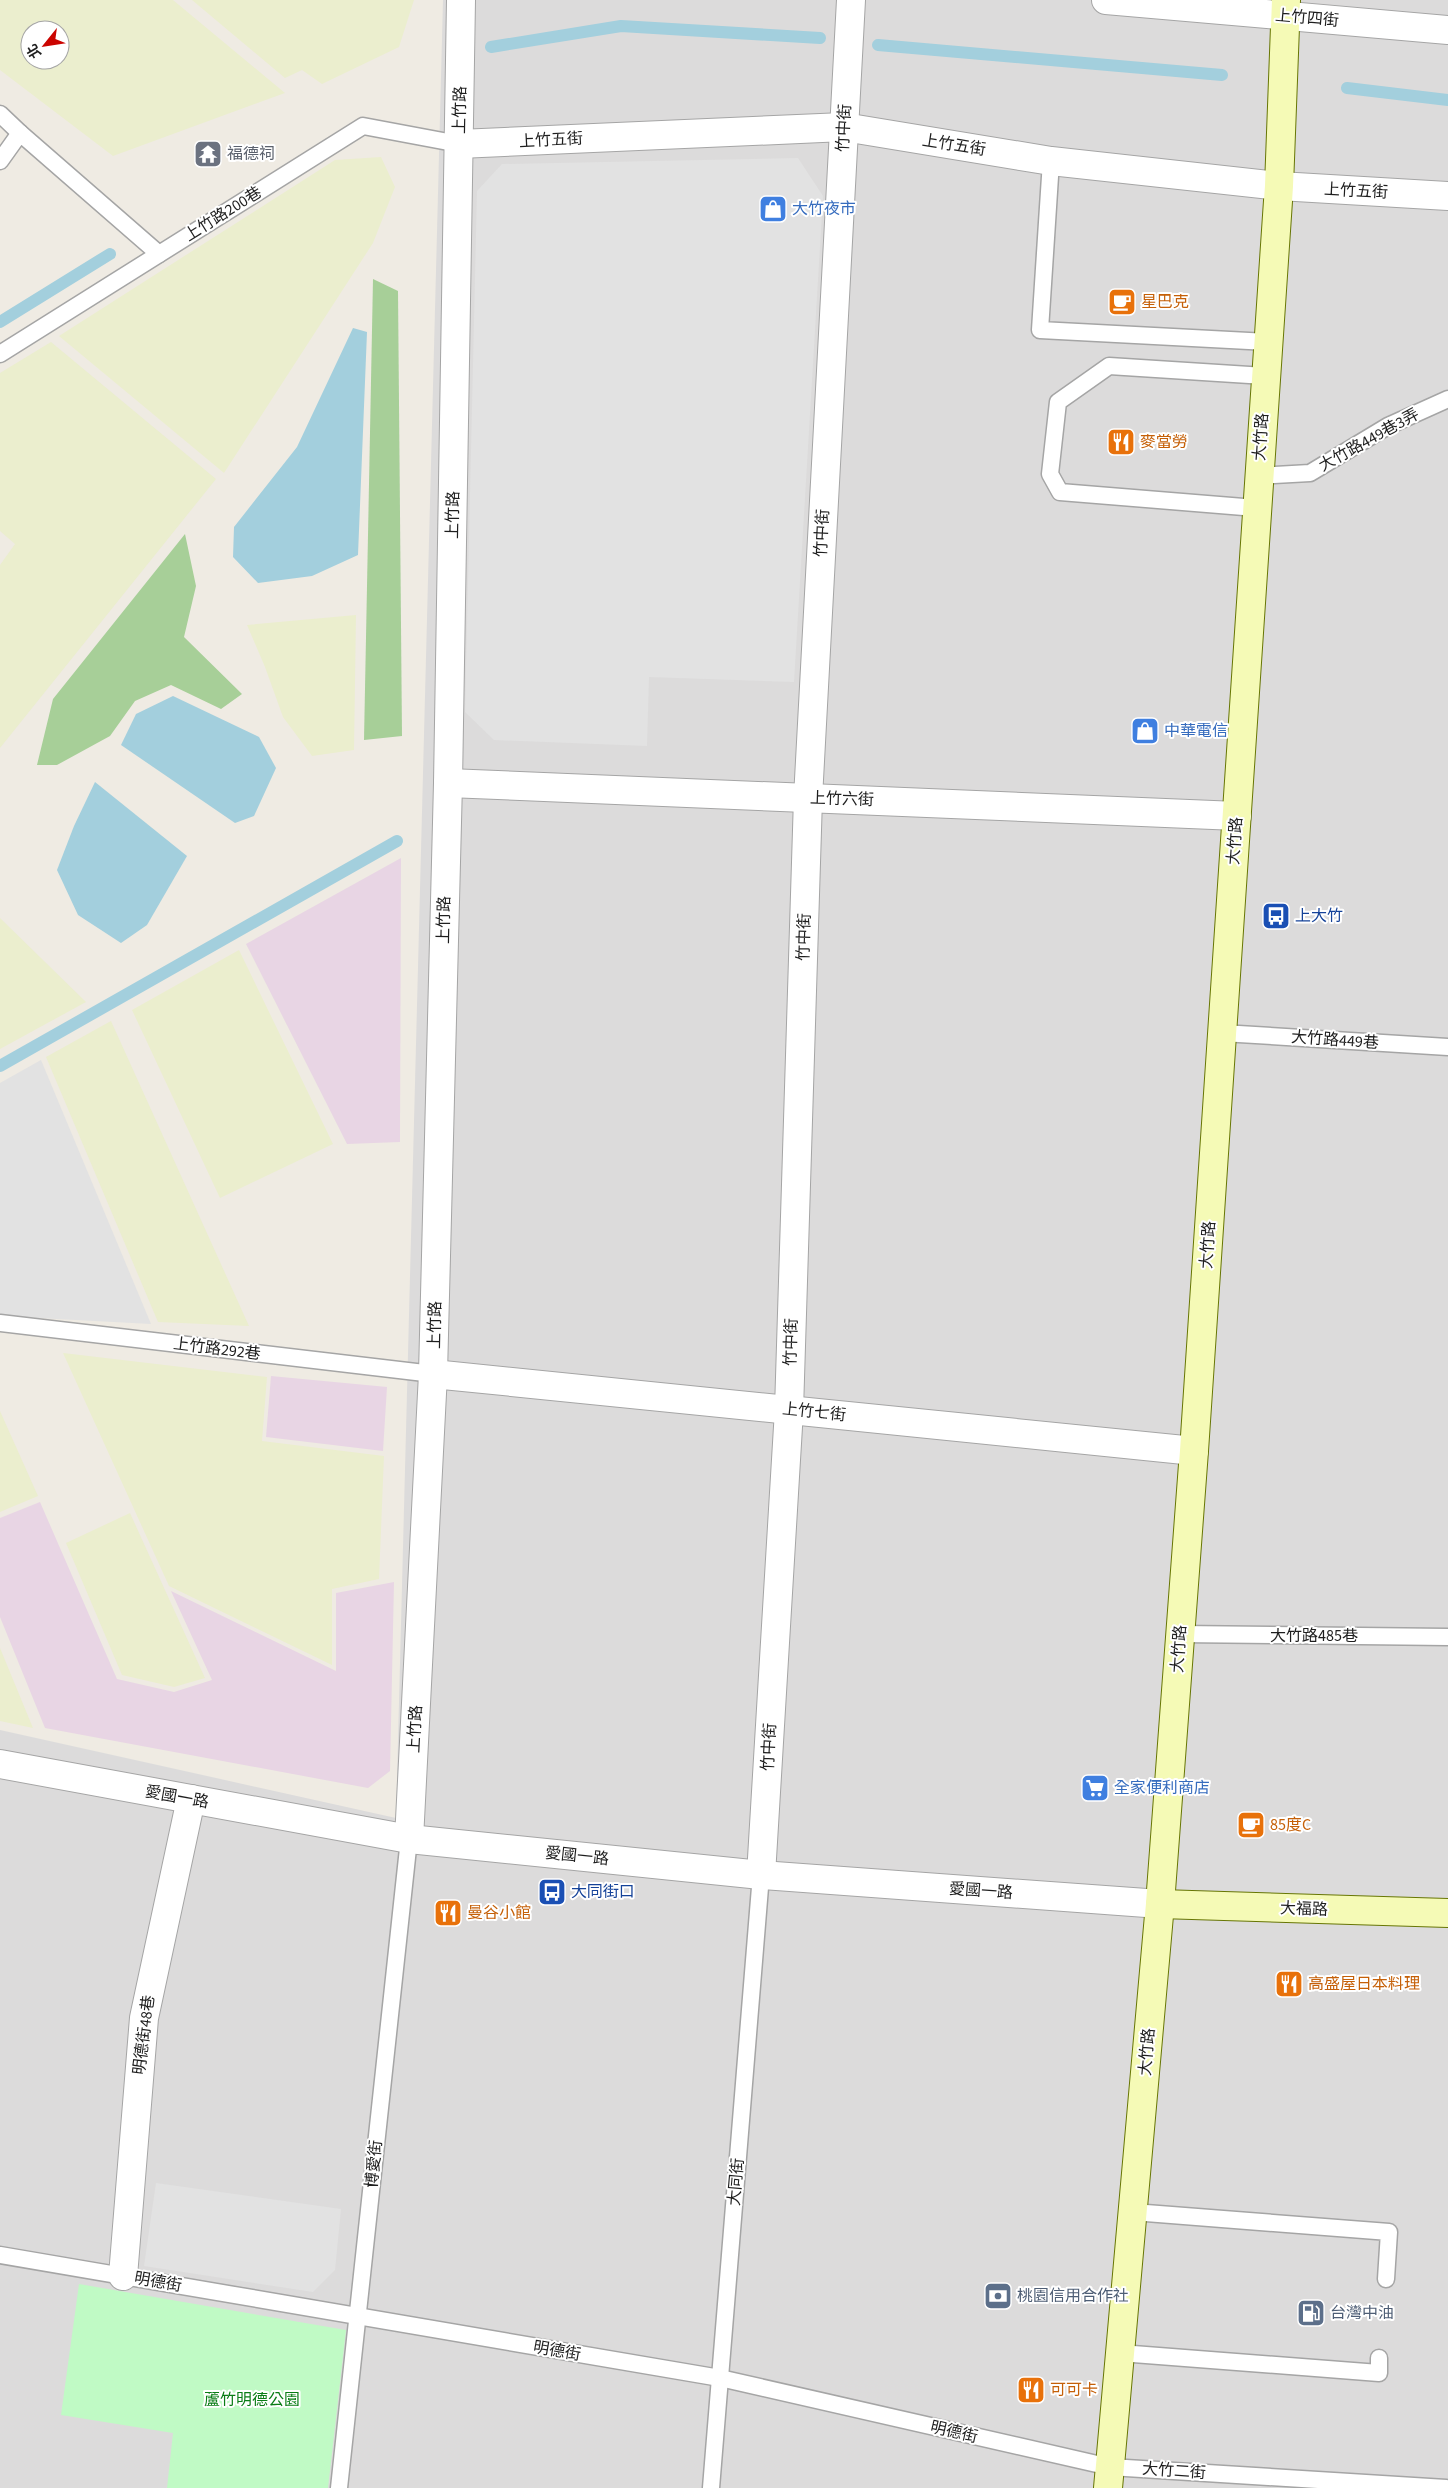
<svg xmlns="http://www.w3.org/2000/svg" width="1448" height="2488" viewBox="0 0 1448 2488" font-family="'Source Sans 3','Noto Sans TC',sans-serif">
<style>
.residential{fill:#dcdbdb}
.industrial{fill:#e8d5e4}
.farmland{fill:#ebeece;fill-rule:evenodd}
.forest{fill:#a7cf98}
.park{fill:#c0fac5}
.parking{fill:#e2e2e2}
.water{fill:#a3cfdd}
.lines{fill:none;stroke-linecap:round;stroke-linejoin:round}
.stream{stroke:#a3cfdd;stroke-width:12}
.lane-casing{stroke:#a5a5a5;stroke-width:19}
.street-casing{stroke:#a5a5a5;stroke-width:30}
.secondary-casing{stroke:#677604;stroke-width:30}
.lane{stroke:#fff;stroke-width:16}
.street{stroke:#fff;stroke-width:28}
.secondary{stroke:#f5fab6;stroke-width:28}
.labels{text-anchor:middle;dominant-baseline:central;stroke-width:4;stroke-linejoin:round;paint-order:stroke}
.street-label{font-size:16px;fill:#1e1e1e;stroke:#fff}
.worship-label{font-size:16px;fill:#5b616d;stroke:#fff;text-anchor:start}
.shop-label{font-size:16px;fill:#366cbe;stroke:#fff;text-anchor:start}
.food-label{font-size:16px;fill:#c56008;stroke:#fff;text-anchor:start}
.transit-label{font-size:16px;fill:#164399;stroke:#fff;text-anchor:start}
.service-label{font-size:16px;fill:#4e5e75;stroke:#fff;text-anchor:start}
.park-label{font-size:16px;fill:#0a7d16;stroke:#fff}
</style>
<rect width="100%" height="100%" fill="#efebe3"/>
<polygon class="residential" points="443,0 1448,0 1448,2488 0,2488 0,1730 396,1818"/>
<g class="industrial">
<polygon points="401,858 400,1142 347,1144 246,944"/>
<polygon points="271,1376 387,1387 383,1451 266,1437"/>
<polygon points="40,1502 117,1679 174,1692 212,1680 171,1591 336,1671 336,1593 394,1582 390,1771 368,1788 45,1728 0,1617 0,1518"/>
</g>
<g class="farmland">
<path d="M0,0h173l112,93 -172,63 -113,-86zM30,30h30v30h-30z"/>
<polygon points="192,0 414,0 399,47 322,84 302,70 285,78"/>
<polygon points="381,157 395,187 373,243 224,473 59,336 335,160"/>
<polygon points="51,342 216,479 0,748 0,565 15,544 0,531 0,373"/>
<polygon points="356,615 354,750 312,756 283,717 265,667 247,625"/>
<polygon points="0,918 86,1002 0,1049"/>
<polygon points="239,950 333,1144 220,1198 132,1010"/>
<polygon points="111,1021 249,1326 158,1322 46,1057"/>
<polygon points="63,1353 267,1377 262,1441 384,1456 379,1579 332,1589 332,1665 169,1586"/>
<polygon points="0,1411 38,1496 0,1512"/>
<polygon points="130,1513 205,1678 174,1687 122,1675 66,1543"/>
<polygon points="0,1648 33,1728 0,1721"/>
</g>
<g class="forest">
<polygon points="373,279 398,291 402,736 364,740"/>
<polygon points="185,534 196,586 184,637 242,694 221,709 171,685 135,701 110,736 57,765 37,765 53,699"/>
</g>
<polygon class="park" points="79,2284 346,2330 328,2488 167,2488 173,2433 61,2415"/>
<g class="parking">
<polygon points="798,158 823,196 794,682 649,677 647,746 494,740 465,712 477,191 502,164"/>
<polygon points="41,1060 151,1324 0,1316 0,1083"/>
<polygon points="156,2183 341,2209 335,2270 313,2292 144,2266"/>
</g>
<g class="water">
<polygon points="353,328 367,332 358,555 312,576 258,583 233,557 234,527 297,447"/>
<polygon points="173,696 259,737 276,768 254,816 235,823 121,745 136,714"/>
<polygon points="95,782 187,856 147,925 121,943 78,915 57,870 74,826"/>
</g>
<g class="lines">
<g class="stream">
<polyline points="878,45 1222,75"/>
<polyline points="491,47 621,26 820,38"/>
<polyline points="1347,88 1448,100"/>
<polyline points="0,322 110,254"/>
<polyline points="0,1066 397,841"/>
</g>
<defs>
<g id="lane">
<polyline points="0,114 20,133"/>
<polyline points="0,161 20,133 159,254"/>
<polyline points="1051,161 1040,330 1268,342"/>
<polyline points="0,354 363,126 459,144"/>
<polyline points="1258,476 1310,473 1388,426 1448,399"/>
<polyline points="1256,508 1060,492 1050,474 1058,402 1109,366 1265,376"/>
<polyline points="1222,1033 1448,1047"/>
<polyline points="0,1323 433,1374"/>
<polyline points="1180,1634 1448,1637"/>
<polyline points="1133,2212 1389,2232 1386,2279"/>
<polyline points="0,2255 720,2378 1110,2467 1446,2488"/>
<polyline points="1120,2353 1379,2373 1379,2358"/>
<polyline points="339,2488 409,1839"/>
<polyline points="711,2488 761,1875"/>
</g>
<g id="street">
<polyline points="1106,0 1448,30"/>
<polyline points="459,144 844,127 1051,161 1279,186 1448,196"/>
<polyline points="448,783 1237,816"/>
<polyline points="433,1374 1194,1451"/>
<polyline points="0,1764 409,1839 761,1875 1160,1904"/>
<polyline points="409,1839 433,1374 448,783 461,0"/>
<polyline points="761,1875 789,1410 808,798 851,0"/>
<polyline points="123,2276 144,2018 191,1799"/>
</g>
<g id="secondary">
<polyline points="1160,1904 1448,1913"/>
<polyline points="1108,2488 1160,1904 1194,1451 1279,186 1286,0"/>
</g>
</defs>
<use href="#lane" class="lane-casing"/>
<use href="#street" class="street-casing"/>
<use href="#secondary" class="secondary-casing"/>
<use href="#lane" class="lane"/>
<use href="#street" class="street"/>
<use href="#secondary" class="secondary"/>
</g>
<defs>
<symbol id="temple-square" viewBox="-11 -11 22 22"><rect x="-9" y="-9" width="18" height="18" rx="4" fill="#6b7280" stroke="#fff"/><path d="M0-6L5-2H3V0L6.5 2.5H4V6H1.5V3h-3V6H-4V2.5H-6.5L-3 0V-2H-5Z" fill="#fff"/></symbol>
<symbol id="shop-square" viewBox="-11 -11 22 22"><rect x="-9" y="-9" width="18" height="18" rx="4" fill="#3f7fe0" stroke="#fff"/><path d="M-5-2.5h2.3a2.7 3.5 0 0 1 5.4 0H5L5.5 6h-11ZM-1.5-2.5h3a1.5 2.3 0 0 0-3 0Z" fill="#fff"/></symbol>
<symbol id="cafe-square" viewBox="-11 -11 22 22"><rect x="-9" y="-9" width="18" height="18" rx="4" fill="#e8710a" stroke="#fff"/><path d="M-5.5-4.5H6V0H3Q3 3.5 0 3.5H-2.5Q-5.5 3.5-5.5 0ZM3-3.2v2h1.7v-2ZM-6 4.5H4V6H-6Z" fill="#fff"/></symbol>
<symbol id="restaurant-square" viewBox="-11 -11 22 22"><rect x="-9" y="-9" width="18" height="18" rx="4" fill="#e8710a" stroke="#fff"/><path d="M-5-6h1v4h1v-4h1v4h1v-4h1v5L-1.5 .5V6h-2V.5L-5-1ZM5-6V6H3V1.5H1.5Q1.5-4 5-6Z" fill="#fff"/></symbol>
<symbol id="bus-square" viewBox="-11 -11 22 22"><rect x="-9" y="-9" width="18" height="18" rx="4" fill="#1a4fb4" stroke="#fff"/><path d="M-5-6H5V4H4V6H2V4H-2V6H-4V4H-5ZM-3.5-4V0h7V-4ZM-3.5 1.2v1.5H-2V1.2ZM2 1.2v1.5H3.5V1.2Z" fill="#fff"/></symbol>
<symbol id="supermarket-square" viewBox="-11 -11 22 22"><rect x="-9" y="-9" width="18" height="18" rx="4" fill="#3f7fe0" stroke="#fff"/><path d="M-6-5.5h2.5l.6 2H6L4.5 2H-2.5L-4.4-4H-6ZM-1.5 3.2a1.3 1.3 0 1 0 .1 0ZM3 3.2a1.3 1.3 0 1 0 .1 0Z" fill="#fff"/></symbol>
<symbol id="bank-square" viewBox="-11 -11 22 22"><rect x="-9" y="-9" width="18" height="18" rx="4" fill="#5c6f8a" stroke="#fff"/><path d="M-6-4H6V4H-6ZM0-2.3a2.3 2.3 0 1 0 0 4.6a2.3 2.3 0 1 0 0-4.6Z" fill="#fff"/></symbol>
<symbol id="fuel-square" viewBox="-11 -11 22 22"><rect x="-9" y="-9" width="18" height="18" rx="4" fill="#5c6f8a" stroke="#fff"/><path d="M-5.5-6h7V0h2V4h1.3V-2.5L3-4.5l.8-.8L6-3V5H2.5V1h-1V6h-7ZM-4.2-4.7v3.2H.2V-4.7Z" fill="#fff"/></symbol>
</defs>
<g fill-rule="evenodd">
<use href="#temple-square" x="192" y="138" width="32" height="32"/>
<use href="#shop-square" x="757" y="193" width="32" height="32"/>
<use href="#cafe-square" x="1106" y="286" width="32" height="32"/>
<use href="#restaurant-square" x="1105" y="426" width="32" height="32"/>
<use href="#shop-square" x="1129" y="715" width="32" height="32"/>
<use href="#bus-square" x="1260" y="900" width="32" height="32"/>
<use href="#supermarket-square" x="1079" y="1772" width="32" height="32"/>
<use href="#cafe-square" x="1235" y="1809" width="32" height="32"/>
<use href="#bus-square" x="536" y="1876" width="32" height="32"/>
<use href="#restaurant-square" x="432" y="1897" width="32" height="32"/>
<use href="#restaurant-square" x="1273" y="1968" width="32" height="32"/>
<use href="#bank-square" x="982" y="2280" width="32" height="32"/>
<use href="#fuel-square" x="1295" y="2297" width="32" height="32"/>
<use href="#restaurant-square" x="1015" y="2374" width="32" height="32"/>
</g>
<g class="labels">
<g class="street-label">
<text transform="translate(1307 18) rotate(5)">上竹四街</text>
<text transform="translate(460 110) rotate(-89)">上竹路</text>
<text transform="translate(844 128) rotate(-87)">竹中街</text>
<text transform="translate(551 140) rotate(-3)">上竹五街</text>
<text transform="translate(954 145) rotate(9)">上竹五街</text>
<text transform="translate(1356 191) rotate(3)">上竹五街</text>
<text transform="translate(223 214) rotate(-32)">上竹路200巷</text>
<text transform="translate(1261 437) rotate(-86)">大竹路</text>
<text transform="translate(1369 440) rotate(-29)">大竹路449巷3弄</text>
<text transform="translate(453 515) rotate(-89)">上竹路</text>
<text transform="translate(822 533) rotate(-87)">竹中街</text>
<text transform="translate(842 799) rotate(2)">上竹六街</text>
<text transform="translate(1235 841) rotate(-86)">大竹路</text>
<text transform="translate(444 920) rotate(-89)">上竹路</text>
<text transform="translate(804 937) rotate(-88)">竹中街</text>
<text transform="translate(1335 1040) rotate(4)">大竹路449巷</text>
<text transform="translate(1208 1245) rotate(-86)">大竹路</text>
<text transform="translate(435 1325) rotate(-89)">上竹路</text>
<text transform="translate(791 1342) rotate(-88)">竹中街</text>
<text transform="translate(217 1349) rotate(7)">上竹路292巷</text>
<text transform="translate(814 1412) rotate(6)">上竹七街</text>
<text x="1314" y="1636">大竹路485巷</text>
<text transform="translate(1179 1649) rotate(-86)">大竹路</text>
<text transform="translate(415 1729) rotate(-87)">上竹路</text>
<text transform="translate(769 1747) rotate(-87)">竹中街</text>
<text transform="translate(177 1797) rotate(10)">愛國一路</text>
<text transform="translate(577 1856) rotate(6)">愛國一路</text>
<text transform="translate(981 1891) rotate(4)">愛國一路</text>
<text transform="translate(1304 1909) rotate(2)">大福路</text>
<text transform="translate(144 2035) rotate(-83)">明德街48巷</text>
<text transform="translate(1147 2052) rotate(-85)">大竹路</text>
<text transform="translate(374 2164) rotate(-84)">博愛街</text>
<text transform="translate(736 2182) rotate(-85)">大同街</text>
<text transform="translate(158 2282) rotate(10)">明德街</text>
<text transform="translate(557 2351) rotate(10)">明德街</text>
<text transform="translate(954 2432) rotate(13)">明德街</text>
<text transform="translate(1174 2471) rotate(4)">大竹二街</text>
</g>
<g class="worship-label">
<text x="227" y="154">福德祠</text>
</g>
<g class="shop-label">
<text x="792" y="209">大竹夜市</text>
<text x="1164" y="731">中華電信</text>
<text x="1114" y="1788">全家便利商店</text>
</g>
<g class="food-label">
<text x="1141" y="302">星巴克</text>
<text x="1140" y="442">麥當勞</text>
<text x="1270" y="1825">85度C</text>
<text x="467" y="1913">曼谷小館</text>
<text x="1308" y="1984">高盛屋日本料理</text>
<text x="1050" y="2390">可可卡</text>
</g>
<g class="transit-label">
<text x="1295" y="916">上大竹</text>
<text x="571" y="1892">大同街口</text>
</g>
<g class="service-label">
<text x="1017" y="2296">桃園信用合作社</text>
<text x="1330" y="2313">台灣中油</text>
</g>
<g class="park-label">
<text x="252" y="2400">蘆竹明德公園</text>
</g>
</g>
<g transform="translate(45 45) rotate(240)"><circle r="24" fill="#ffffff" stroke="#a5a5a5"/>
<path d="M0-4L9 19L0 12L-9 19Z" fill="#cb0400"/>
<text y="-8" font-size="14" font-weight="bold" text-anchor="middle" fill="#1e1e1e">北</text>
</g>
</svg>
